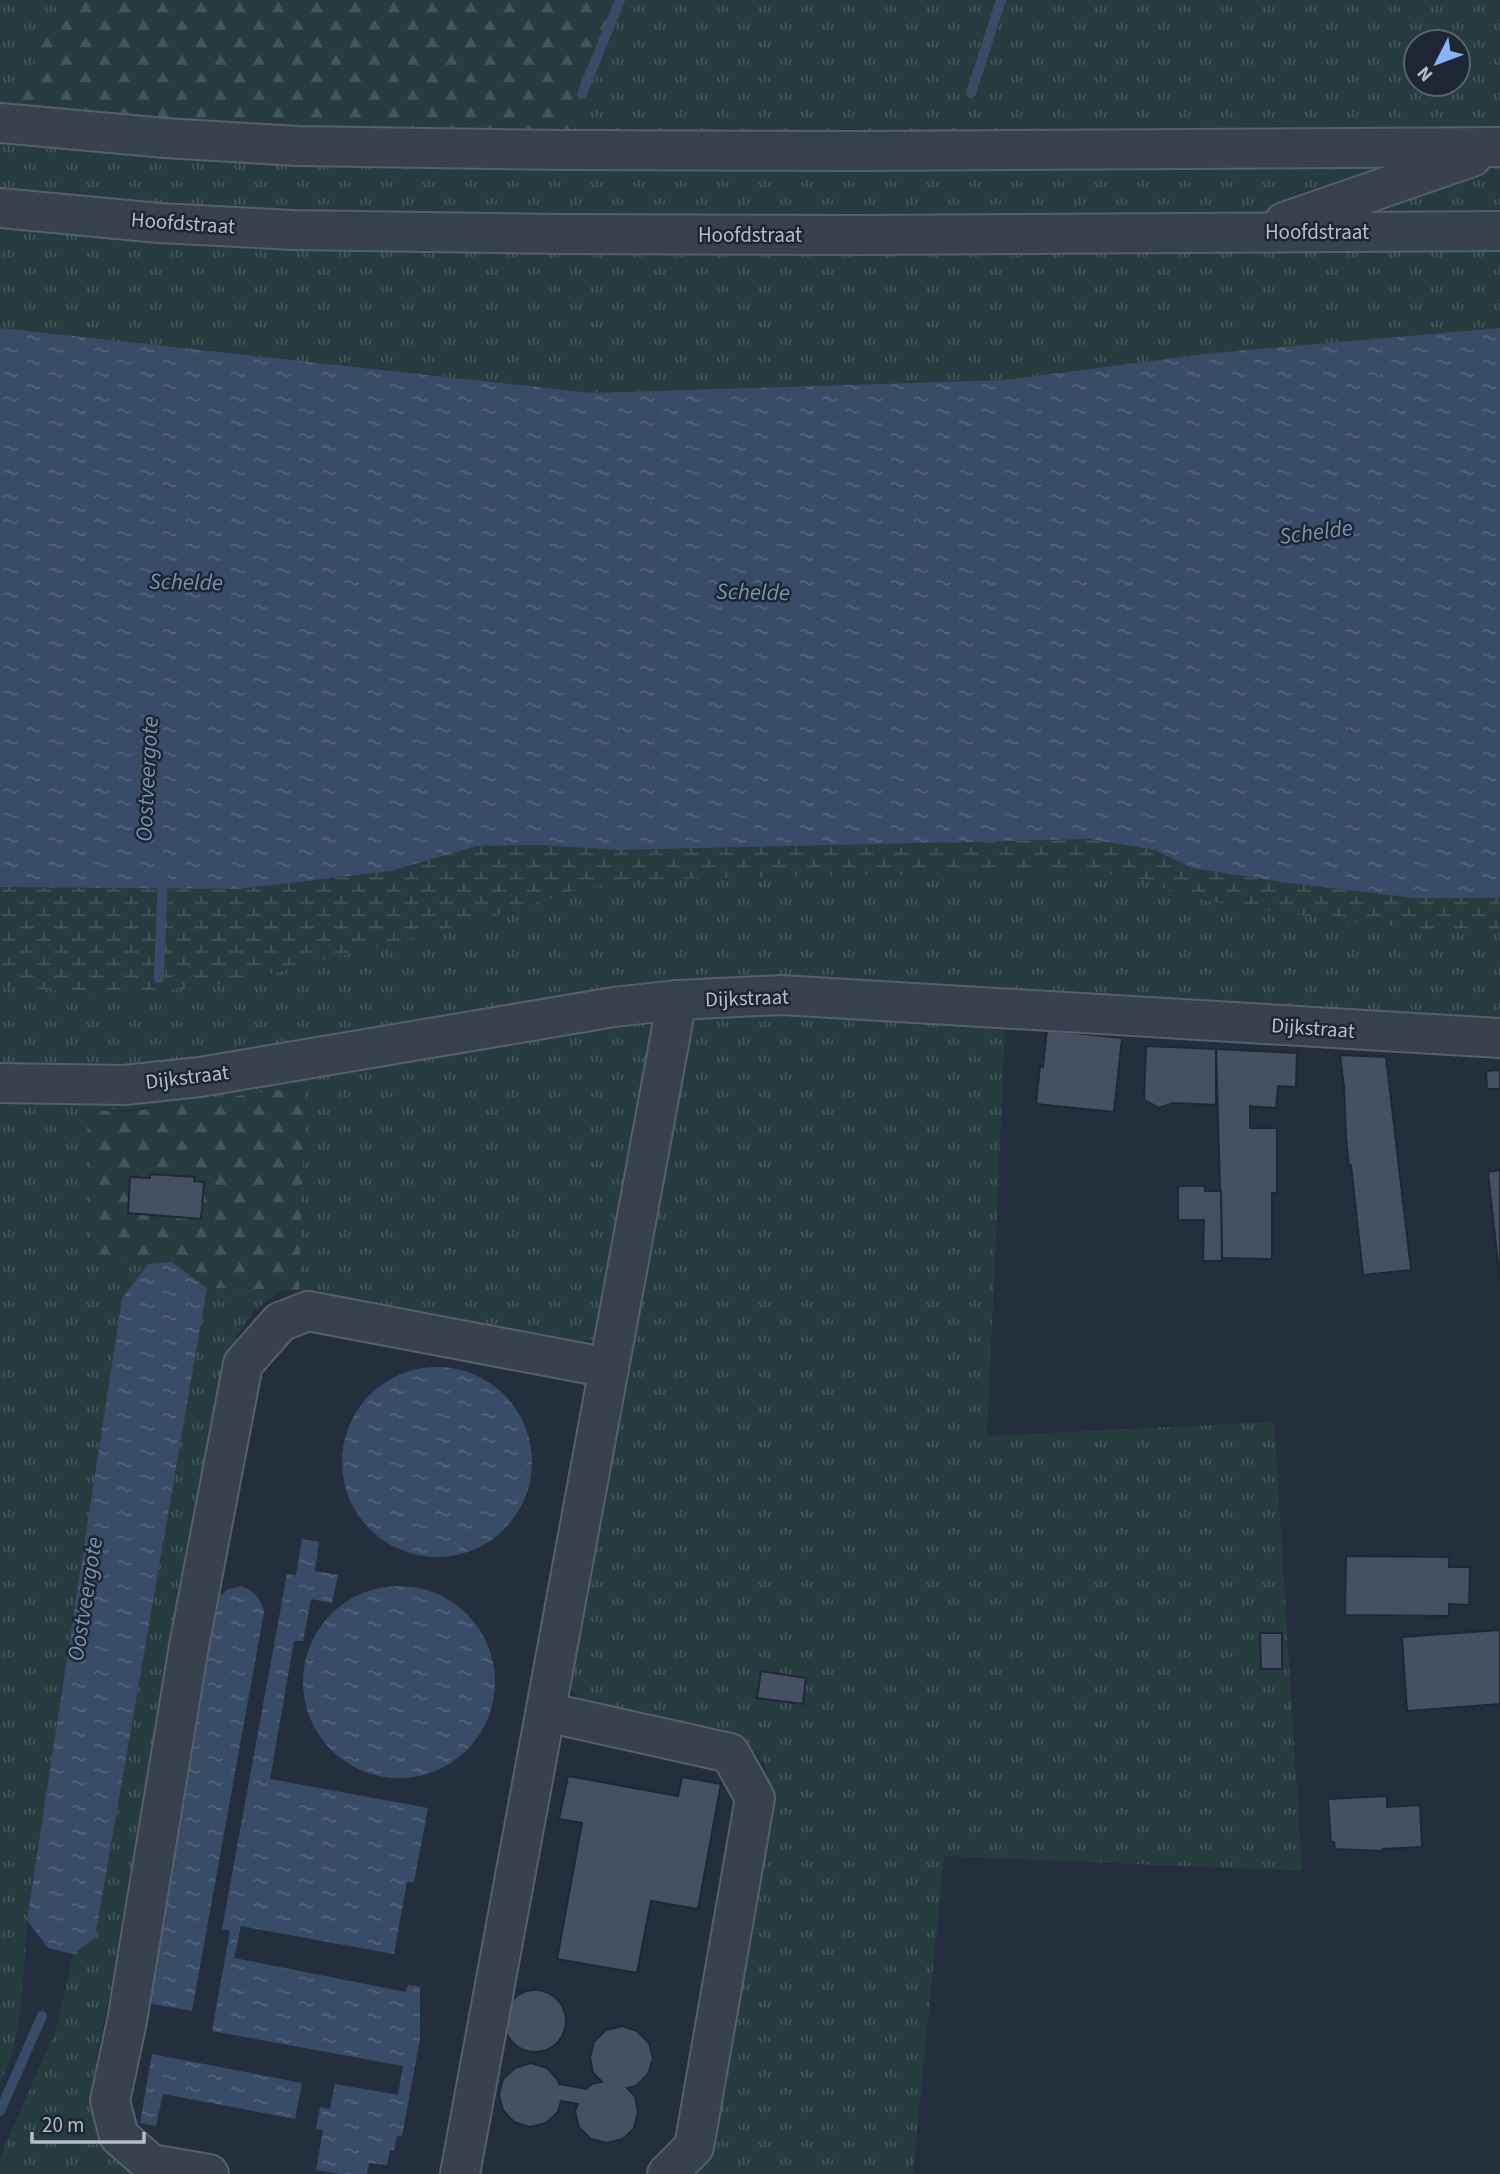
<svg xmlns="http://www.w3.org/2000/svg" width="1500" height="2174" viewBox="0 0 1500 2174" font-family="'Source Sans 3',sans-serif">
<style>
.grass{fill:url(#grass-tufts);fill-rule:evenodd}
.forest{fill:url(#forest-firs)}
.wetland{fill:url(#wetland-marsh)}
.water{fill:url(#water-ripples)}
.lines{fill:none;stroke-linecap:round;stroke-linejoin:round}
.stream{stroke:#394c67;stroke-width:10}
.building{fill:#455162;stroke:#1f2835;stroke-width:2}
.minor-casing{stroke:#565f6c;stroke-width:42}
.minor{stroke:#38414e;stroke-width:38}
.labels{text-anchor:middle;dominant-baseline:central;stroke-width:5;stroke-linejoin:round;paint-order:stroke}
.street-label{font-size:21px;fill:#b4bcc9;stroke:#1d2633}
.water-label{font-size:23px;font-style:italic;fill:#7c92b1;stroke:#1d2633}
</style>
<defs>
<pattern id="grass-tufts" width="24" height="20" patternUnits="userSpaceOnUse" patternTransform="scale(1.75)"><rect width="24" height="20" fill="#263c3f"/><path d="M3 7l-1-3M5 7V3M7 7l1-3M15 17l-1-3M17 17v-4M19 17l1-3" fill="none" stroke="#435659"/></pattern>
<pattern id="forest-firs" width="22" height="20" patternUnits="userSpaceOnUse" patternTransform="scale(1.75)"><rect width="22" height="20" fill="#263c3f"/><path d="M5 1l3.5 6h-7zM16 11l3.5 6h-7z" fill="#435659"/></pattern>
<pattern id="wetland-marsh" width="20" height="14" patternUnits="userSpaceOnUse" patternTransform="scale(1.75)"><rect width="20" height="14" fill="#263c3f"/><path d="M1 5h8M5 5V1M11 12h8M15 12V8" fill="none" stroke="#435659"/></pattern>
<pattern id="water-ripples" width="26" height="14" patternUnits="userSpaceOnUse" patternTransform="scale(1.75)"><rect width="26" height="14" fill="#394c67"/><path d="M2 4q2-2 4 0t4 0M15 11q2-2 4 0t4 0" fill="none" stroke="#53647b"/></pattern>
</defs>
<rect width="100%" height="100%" fill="#242f3e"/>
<g class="grass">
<polygon points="0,0 60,0 9,124 0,123"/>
<path d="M619,0h881v142l-935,8zM1416,42h42v42h-42z"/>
<polygon points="0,138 161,158 295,163 1500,161 1500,328 1213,353 1005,380 592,393 0,328"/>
<path d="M1087,870l59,10 37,17 101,16 129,16h87v109l-494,-30 -19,428 287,-14 28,449 -358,-15 -31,318h-215l3,-4 69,-362 -5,-44 -22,-27 -137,-29 -26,-9 -27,-29 62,-333 -49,6 -267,-53 6,-205c-72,12 -143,26 -216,25l4,151 55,3 -26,34 -95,622c-4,55 -2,113 -27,163v-1096l142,7 95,-12 251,-64 81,-26 53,-12z"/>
<polygon points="207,1288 280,1290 254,1311 237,1336 90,2093 106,2148 144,2174 0,2174 0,2157 56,2030 73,1954 95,1938"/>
</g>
<g class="forest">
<polygon points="60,0 619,0 565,150 9,124"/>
<polygon points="305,1086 299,1290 207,1288 172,1262 148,1264 93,1262 89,1110 127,1112"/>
</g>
<polygon class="wetland" points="1089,839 1155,850 1192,868 1288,883 1415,898 1500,898 1500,929 1414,929 1284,913 1183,897 1146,880 1087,870 622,880 569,892 488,918 237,982 142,994 0,987 0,887 240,889 391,871 477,846 538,845 618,850"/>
<g class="water">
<polygon points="0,328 592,393 1005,380 1213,353 1500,328 1500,898 1415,898 1288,883 1192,868 1155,850 1089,839 618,850 538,845 477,846 391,871 240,889 0,887"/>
<polygon points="172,1262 207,1288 95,1938 73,1954 48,1948 27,1920 122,1298 148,1264"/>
<circle cx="437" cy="1462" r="95"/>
<polygon points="302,1539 319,1542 315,1571 338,1575 332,1603 311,1599 303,1641 294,1641 270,1779 428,1808 414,1882 407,1882 394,1954 241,1926 234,1958 406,1992 408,1985 420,1987 420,2039 402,2136 397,2136 394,2150 390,2150 387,2165 369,2163 367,2174 340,2174 316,2170 323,2130 316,2129 320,2107 330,2109 335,2084 398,2095 403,2066 212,2031 230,1931 222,1929 287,1574 296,1575"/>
<circle cx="399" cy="1682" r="96"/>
<path d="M241,1586c13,5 20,12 23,26l-72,399 -50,-9 72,-400 13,-12z"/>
<polygon points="152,2054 302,2083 295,2119 163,2094 156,2126 140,2123"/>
</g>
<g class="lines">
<g class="stream">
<polyline points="971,93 1001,0"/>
<polyline points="582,94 620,0"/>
<polyline points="159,978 163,876"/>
<polyline points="0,2111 42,2016"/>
</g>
</g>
<g class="building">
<polygon points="1047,1030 1122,1038 1114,1112 1036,1104 1040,1066 1043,1067"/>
<polygon points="1146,1046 1216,1049 1216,1105 1173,1103 1159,1108 1144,1100"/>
<polygon points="1216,1049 1297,1053 1296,1087 1278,1086 1276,1108 1250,1106 1250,1128 1277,1128 1277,1193 1272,1193 1272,1259 1222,1258"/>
<polygon points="1340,1055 1386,1057 1411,1270 1363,1275 1351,1165 1349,1166 1346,1137 1344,1087"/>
<polygon points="1500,1070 1500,1089 1487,1089 1486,1071"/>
<polygon points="1500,1170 1500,1283 1488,1172"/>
<polygon points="150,1174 195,1177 194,1181 204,1182 201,1219 128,1213 130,1177 150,1178"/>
<polygon points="1178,1186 1205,1186 1205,1191 1221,1191 1222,1261 1203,1261 1204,1220 1178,1220"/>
<polygon points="1346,1556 1449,1557 1449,1567 1470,1567 1469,1605 1449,1604 1449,1616 1345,1615"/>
<polygon points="1500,1630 1500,1704 1407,1711 1402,1637"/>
<polygon points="1260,1633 1282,1633 1282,1669 1261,1669"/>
<polygon points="761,1671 806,1678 803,1704 757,1698"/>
<polygon points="568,1776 678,1796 682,1777 721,1784 698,1909 651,1901 637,1973 557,1959 582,1823 559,1819"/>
<polygon points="1387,1796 1387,1807 1420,1805 1422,1847 1383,1849 1382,1851 1335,1849 1334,1842 1331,1842 1328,1799"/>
<circle cx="535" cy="2021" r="31"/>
<polygon points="622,2026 637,2031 649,2043 653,2059 648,2074 636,2086 627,2088 635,2096 638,2112 634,2128 623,2139 607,2143 591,2139 579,2127 575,2111 578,2104 561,2101 558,2112 546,2123 530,2127 514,2122 503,2110 499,2095 503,2079 515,2068 531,2063 547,2068 558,2080 559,2084 586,2089 592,2084 602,2082 593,2073 590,2057 594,2042 606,2030"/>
</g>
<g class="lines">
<defs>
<g id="minor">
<polyline points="0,123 165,138 297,146 565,150 862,151 1500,147"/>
<polyline points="0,208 159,223 293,230 564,234 863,235 1500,231"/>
<polyline points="1284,222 1472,157"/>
<polyline points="0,1083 124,1085 200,1077 614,1007 677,1000 781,995 1500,1038"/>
<polyline points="546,1712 730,1753 755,1798 694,2147 667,2174"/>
<polyline points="209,2174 151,2164 119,2136 110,2101 127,2021 189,1646 243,1364 280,1322 308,1311 609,1368"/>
<polyline points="460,2174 677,1000"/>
</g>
</defs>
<use href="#minor" class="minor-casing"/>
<use href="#minor" class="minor"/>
</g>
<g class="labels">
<g class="street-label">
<text transform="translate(183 223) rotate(4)">Hoofdstraat</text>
<text x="1317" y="232">Hoofdstraat</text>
<text x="750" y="235">Hoofdstraat</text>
<text transform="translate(747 998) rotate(-2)">Dijkstraat</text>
<text transform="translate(1313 1028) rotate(4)">Dijkstraat</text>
<text transform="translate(187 1077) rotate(-7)">Dijkstraat</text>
</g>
<g class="water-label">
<text transform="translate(1316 532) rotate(-7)">Schelde</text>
<text transform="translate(186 582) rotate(1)">Schelde</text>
<text transform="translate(753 592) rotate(1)">Schelde</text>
<text transform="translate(147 779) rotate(-87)">Oostveergote</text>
<text transform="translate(85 1599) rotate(-81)">Oostveergote</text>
</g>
</g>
<g transform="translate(1437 63) rotate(228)"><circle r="33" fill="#1d2633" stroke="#59626f" stroke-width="2"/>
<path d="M0-5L12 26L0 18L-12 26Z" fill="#8ab4f8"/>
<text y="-10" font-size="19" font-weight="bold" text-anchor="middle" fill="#b4bcc9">N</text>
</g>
<path d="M32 2132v10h112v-10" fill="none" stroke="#b4bcc9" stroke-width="3.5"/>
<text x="42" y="2132" font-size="21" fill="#b4bcc9" stroke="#1d2633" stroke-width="5" paint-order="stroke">20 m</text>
</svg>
